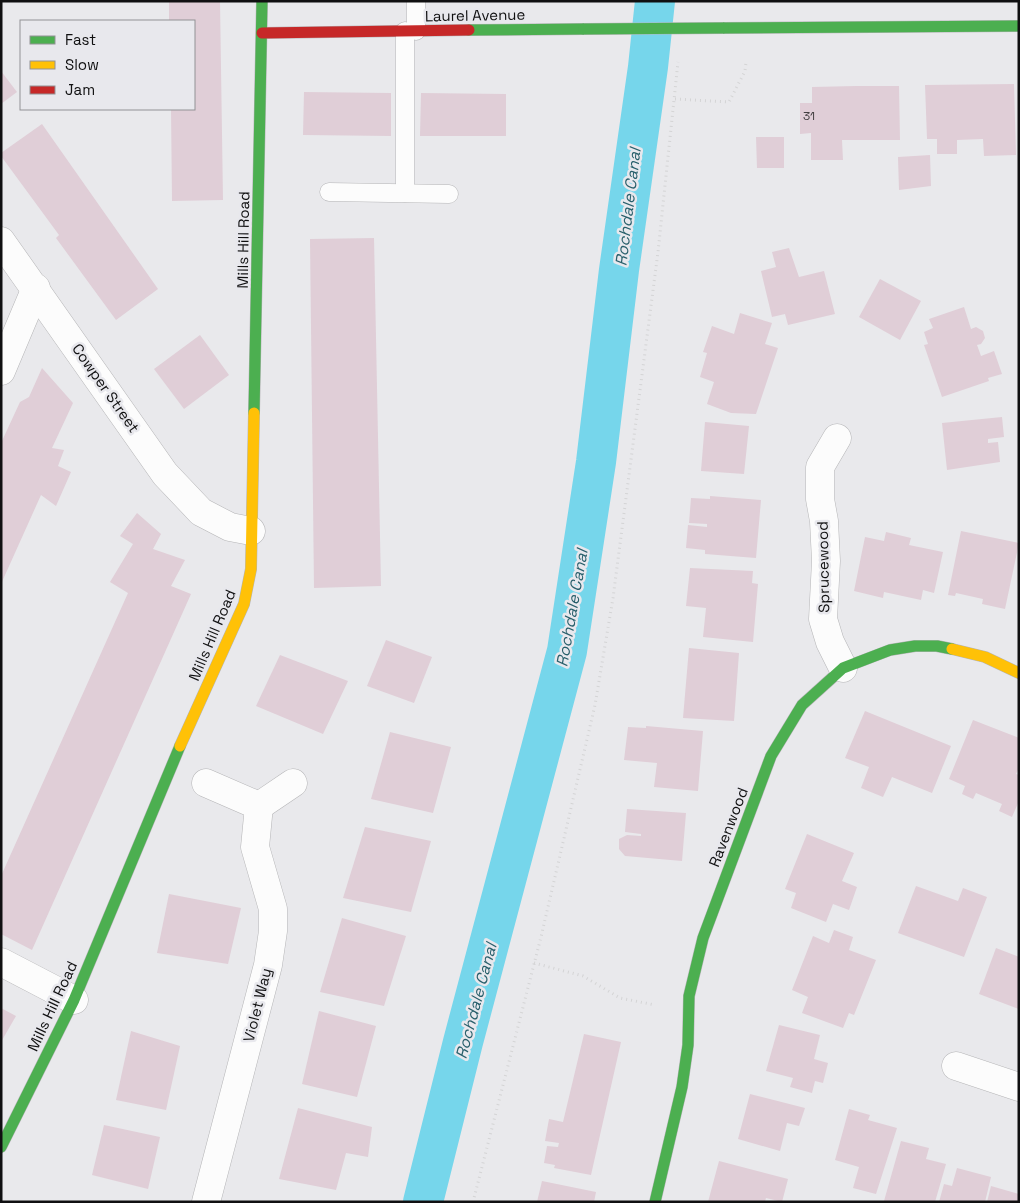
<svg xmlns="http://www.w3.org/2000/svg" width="1020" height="1203" viewBox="0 0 1020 1203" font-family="'Space Grotesk',sans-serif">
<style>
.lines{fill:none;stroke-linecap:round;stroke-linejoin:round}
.canal{stroke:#76d6eb;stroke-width:40}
.building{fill:#e0ced7}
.lane-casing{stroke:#b5b5b7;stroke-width:19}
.street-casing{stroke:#b5b5b7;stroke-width:29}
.fast-casing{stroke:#b5b5b7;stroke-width:12}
.slow-casing{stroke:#b5b5b7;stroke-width:12}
.jam-casing{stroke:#b5b5b7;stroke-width:12}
.path{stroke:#d4d4d5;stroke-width:3;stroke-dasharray:1 4;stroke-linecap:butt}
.lane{stroke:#fcfcfc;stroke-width:18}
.street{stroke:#fcfcfc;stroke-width:28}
.fast{stroke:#4caf50;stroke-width:11}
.slow{stroke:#ffc107;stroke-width:11}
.jam{stroke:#c62828;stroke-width:11}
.fast-bridge-casing{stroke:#b5b5b7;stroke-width:12;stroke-linecap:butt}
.fast-bridge{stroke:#4caf50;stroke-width:11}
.labels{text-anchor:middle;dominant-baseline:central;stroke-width:5;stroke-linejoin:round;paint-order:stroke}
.number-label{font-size:12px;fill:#444042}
.street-label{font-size:15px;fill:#101011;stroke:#e8e8ed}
.water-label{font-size:16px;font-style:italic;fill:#285f6b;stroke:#e8e8ed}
</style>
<rect width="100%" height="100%" fill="#e9e9ec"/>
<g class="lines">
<polyline class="canal" points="423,1202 463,1042 567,651 596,462 619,270 648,67 655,1"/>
</g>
<g class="building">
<polygon points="169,1 220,1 223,200 172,201 171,109 194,109 194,21 169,21"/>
<polygon points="1,71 17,92 1,104"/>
<polygon points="1014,84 1016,155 984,156 983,139 957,140 957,154 937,154 937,139 927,139 925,85"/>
<polygon points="856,86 899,86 900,140 842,140 843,160 811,160 811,133 800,134 800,103 812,103 812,87"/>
<polygon points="304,92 391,93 391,136 303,135"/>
<polygon points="421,93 506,94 506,136 420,136"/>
<polygon points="42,124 158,289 116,320 56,238 59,235 1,156 1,153"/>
<polygon points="756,137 784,137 784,168 757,168"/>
<polygon points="930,155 931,186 899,190 898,157"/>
<polygon points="374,238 381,586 314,588 310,239"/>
<polygon points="789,248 799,277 824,271 835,314 788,325 785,314 772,317 761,271 776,267 772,252"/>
<polygon points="880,279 921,301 900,340 859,317"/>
<polygon points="964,307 971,329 976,327 983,331 985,338 981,344 977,345 981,356 994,351 1002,374 988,378 989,381 942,397 924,345 928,344 924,332 933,328 929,319"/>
<polygon points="740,313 772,323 765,344 778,348 756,414 731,413 707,404 714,382 700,377 707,353 703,352 712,326 734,334"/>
<polygon points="200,335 229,375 184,409 154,369"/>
<polygon points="42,368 73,403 52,448 64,450 58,466 71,472 56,506 41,495 1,584 1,443 20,402 29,397"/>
<polygon points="1002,417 1004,437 988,439 988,443 998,442 1000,462 947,470 942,423"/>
<polygon points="705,422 749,426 744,474 701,471"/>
<polygon points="710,496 761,500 756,558 705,554 705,550 686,548 688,525 707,527 707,524 689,523 691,498 710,499"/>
<polygon points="137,513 161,534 153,549 185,560 171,586 191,594 32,950 1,934 1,876 128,593 110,582 133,544 120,536"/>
<polygon points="961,531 1019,543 1005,609 982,604 983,599 956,593 955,596 948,595"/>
<polygon points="886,532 911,538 909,545 943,552 934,593 923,590 921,600 884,592 883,598 854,591 865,537 884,541"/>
<polygon points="690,568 753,571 752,583 758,584 753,642 703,637 706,608 686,606"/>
<polygon points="386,640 432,657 414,703 367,686"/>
<polygon points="689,648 739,653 734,721 683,718"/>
<polygon points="280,655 348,681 323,734 256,706"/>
<polygon points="865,711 951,746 932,793 892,777 883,797 861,788 869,767 845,758"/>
<polygon points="973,720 1019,738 1019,768 1016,774 1019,775 1019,801 1012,817 999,811 1002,804 976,793 973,799 962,794 965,786 949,779"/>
<polygon points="646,726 703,731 698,791 654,787 657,763 624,760 628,727 646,728"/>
<polygon points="390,732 451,747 433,813 371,799"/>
<polygon points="627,809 686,813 682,861 625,856 619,849 619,839 627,835 641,836 641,834 625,832"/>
<polygon points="365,827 431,841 411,912 343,898"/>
<polygon points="807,834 854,853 842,881 857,887 849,910 833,904 826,922 791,908 796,893 785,889"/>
<polygon points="916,886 958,901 963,888 987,897 964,957 898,933"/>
<polygon points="169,894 241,908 228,964 157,953"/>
<polygon points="342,918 406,936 384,1006 320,992"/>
<polygon points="834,930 853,937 849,950 876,960 854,1015 849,1013 843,1028 802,1013 808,997 792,990 813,936 829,943"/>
<polygon points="996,948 1019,957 1019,1009 979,994"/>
<polygon points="1,1008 16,1016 1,1042"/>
<polygon points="319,1011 376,1026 357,1097 302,1084"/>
<polygon points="779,1025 820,1035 814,1059 828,1063 823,1083 815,1081 812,1093 790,1087 793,1078 766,1071"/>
<polygon points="131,1031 180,1046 166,1110 116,1100"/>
<polygon points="584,1034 621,1042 591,1175 554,1168 555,1165 544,1163 547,1146 558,1147 559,1143 545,1141 549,1119 563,1122"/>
<polygon points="750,1094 805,1108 799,1126 787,1123 780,1151 738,1139"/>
<polygon points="298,1108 372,1127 368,1157 346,1153 336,1190 279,1179"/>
<polygon points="849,1109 870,1115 868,1120 897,1128 876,1194 853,1188 859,1167 835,1160"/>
<polygon points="104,1125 160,1137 148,1189 92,1175"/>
<polygon points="901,1141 929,1148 926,1159 946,1164 935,1202 884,1201"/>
<polygon points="719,1161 788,1179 782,1202 766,1198 765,1202 708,1202"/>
<polygon points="957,1168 991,1177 985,1202 939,1202 944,1184 952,1186"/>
<polygon points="542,1181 596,1192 594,1202 537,1202"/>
<polygon points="991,1186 1019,1194 1019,1202 987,1202"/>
</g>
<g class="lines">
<defs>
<g id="lane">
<polyline points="416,1 416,31"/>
<polyline points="405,31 405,193"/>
<polyline points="329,192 449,194"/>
</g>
<g id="street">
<polyline points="1,241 165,474 201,512 230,527 251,531"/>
<polyline points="1,371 36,288"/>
<polyline points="837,438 820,467 820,499 824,521 826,561 823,619 830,642 843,668"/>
<polyline points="259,806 293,783"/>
<polyline points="1,962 74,1000"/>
<polyline points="956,1066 1019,1087"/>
<polyline points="206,1202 268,965 273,931 273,909 255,847 259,806 206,783"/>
</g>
<g id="fast">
<polyline points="723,28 1019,26"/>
<polyline points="469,30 584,29"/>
<polyline points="254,413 262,1"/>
<polyline points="1,1147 74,1000 180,746"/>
<polyline points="655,1202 682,1087 688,1045 689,996 703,938 771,756 802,705 843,668 890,650 915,646 937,646 952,649"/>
</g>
<g id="slow">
<polyline points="952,649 985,657 1019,673"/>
<polyline points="180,746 244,604 251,569 254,413"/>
</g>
<polyline id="jam" points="262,33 469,30"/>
</defs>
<use href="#lane" class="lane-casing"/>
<use href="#street" class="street-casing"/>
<use href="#fast" class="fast-casing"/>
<use href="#slow" class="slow-casing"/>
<use href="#jam" class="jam-casing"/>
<g class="path">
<polyline points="675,99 729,102 745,71 746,62"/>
<polyline points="534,963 583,976 620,998 655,1005"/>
<polyline points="473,1202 541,937 595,705 613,598 658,252 678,62"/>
</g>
<use href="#lane" class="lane"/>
<use href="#street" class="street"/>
<use href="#fast" class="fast"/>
<use href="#slow" class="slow"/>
<use href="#jam" class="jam"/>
<defs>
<polyline id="fast-bridge" points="584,29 723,28"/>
</defs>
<use href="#fast-bridge" class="fast-bridge-casing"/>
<use href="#fast-bridge" class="fast-bridge"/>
</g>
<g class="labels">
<g class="number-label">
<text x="809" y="116">31</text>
</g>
<g class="street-label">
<text transform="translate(475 15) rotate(-1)">Laurel Avenue</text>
<text transform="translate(243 240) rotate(-89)">Mills Hill Road</text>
<text transform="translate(106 388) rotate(55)">Cowper Street</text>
<text transform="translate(823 567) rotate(-91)">Sprucewood</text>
<text transform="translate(212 635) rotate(-67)">Mills Hill Road</text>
<text transform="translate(728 827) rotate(-69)">Ravenwood</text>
<text transform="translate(257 1005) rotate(-76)">Violet Way</text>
<text transform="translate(52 1006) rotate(-65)">Mills Hill Road</text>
</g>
<g class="water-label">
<text transform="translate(628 207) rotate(-83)">Rochdale Canal</text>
<text transform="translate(572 608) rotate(-80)">Rochdale Canal</text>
<text transform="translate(476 1001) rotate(-75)">Rochdale Canal</text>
</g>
</g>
<rect width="1020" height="1203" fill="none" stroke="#101011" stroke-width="5"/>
<rect x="20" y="20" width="175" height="90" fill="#e8e8ed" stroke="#929295"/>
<rect x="30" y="36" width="25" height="8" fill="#4caf50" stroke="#929295"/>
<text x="65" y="45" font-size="15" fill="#101011">Fast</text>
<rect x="30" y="61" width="25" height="8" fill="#ffc107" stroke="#929295"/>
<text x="65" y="70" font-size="15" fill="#101011">Slow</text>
<rect x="30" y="86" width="25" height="8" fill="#c62828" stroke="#929295"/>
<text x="65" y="95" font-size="15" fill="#101011">Jam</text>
</svg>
